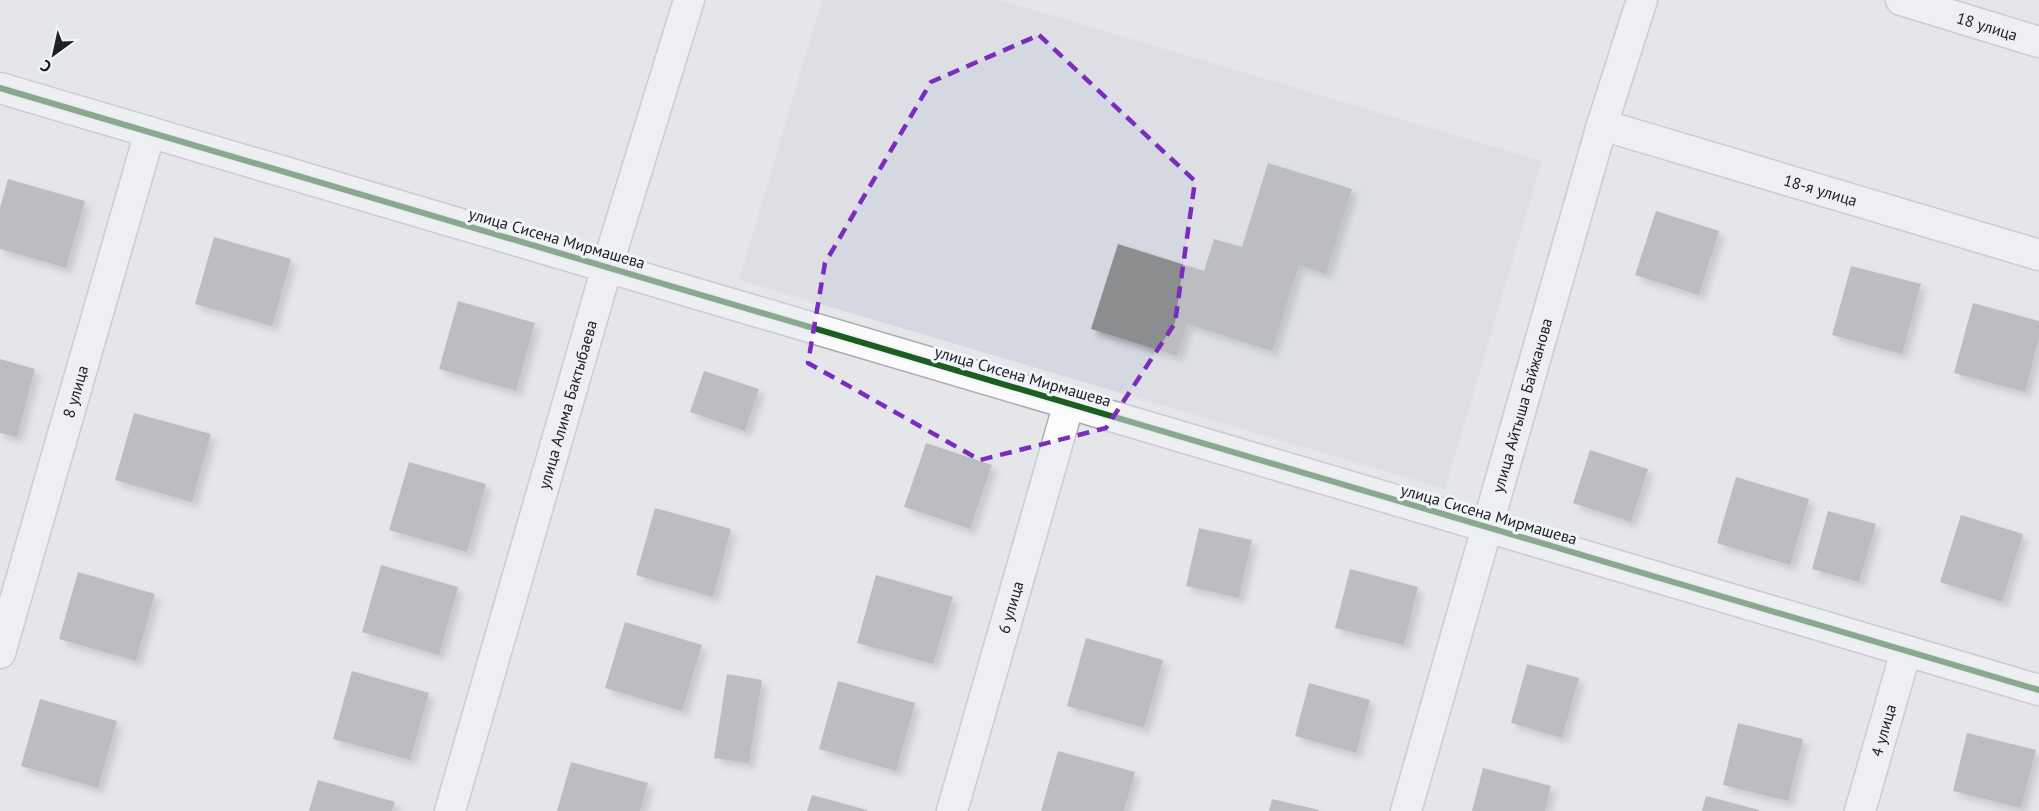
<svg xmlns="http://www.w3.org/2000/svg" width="2039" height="811" viewBox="0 0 2039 811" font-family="'PT Sans',sans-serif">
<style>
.built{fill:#d4d8e0}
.building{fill:#8c8d8f;filter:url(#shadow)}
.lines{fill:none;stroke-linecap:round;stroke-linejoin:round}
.street-casing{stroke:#acadb0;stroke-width:33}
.street{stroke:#fbfbfc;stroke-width:30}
.cycleway-casing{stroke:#f0f3f8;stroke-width:10}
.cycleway{stroke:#1b5e20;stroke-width:6}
.marked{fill:none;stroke:#7b2cbf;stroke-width:4.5;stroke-dasharray:12 8;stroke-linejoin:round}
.labels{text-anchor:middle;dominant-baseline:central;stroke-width:6;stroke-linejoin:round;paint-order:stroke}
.street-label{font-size:16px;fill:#202123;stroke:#f0f3f8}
</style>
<defs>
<filter id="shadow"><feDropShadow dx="5.5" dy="5.5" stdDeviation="3" flood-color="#0004"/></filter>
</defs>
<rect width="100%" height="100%" fill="#e4e6e9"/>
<polygon class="built" points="822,0 1000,0 1542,161 1445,489 739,280"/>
<g class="building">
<polygon points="1268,163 1352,189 1326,274 1299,265 1272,351 1187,324 1177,356 1091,329 1118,244 1204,271 1214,239 1242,247"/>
<polygon points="8,179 85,201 66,268 0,249 0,208"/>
<polygon points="1656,211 1719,231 1699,295 1635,275"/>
<polygon points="214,237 291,259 272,326 195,304"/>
<polygon points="1851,266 1921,284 1902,354 1832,335"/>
<polygon points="458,301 535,323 516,391 439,369"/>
<polygon points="1973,303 2039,321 2039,338 2025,392 1954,373"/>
<polygon points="0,359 35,369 17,437 0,433"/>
<polygon points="704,371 759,389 745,431 690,412"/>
<polygon points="134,413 211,434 192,502 115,480"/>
<polygon points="926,443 992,465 970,529 904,507"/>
<polygon points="1590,450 1648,469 1631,522 1573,503"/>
<polygon points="409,462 486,484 467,552 389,530"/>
<polygon points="1736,477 1809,499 1790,565 1717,543"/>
<polygon points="655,508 731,529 713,597 636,575"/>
<polygon points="1828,511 1876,524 1859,582 1812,569"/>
<polygon points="1961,515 2023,534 2002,602 1940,582"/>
<polygon points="1199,528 1252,540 1239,598 1186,586"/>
<polygon points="381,565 458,587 439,655 362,632"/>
<polygon points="1350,569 1418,587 1404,645 1335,628"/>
<polygon points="78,572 155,594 136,661 59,639"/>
<polygon points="876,575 953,597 933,664 857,643"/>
<polygon points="625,622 702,645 682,711 605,688"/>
<polygon points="1086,638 1163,660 1144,728 1067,706"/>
<polygon points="1527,664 1579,678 1562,738 1511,723"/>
<polygon points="352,671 429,693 410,760 333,739"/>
<polygon points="727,674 762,680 749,763 714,758"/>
<polygon points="838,681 915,703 896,771 819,749"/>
<polygon points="1309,683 1370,700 1356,753 1295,736"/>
<polygon points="40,699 117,721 98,788 21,766"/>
<polygon points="1738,723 1803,739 1788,801 1723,785"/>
<polygon points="1967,733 2036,750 2021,808 1953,791"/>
<polygon points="1058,751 1135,772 1124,811 1041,811"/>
<polygon points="571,762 648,783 640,811 557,811"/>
<polygon points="1483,768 1551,786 1545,811 1472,811"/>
<polygon points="318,780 395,802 392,811 309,811"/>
<polygon points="812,795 867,810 867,811 807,811"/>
<polygon points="1706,796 1759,810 1759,811 1702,811"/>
<polygon points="1272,799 1319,810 1318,811 1269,811"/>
</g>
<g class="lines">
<defs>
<g id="street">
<path id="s1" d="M1901,0l138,42"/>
<polyline points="0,88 2039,690"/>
<path id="s2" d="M1602,125l437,130"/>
<path id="s3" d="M0,653l150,-521"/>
<path id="s4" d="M450,811l157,-544 82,-267"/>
<path id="s5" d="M952,811l117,-408"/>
<path id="s6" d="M1406,811l196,-686 40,-125"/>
<path id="s7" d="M1860,811l46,-160"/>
</g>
</defs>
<use href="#street" class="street-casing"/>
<use href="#street" class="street"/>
<defs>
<polyline id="cycleway" points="0,88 2039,690"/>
</defs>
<use href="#cycleway" class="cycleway-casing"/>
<use href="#cycleway" class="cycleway"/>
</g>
<path d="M0 0H2039V811H0ZM1039,35l156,146 -20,142 -69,105 -126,32 -172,-97 17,-100 106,-181z" fill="#e4e6e9" fill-opacity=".55" fill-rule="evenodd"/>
<path class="marked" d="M1039,35l156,146 -20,142 -69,105 -126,32 -172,-97 17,-100 106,-181z"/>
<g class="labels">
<g class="street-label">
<text stroke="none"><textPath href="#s1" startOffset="90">18 улица</textPath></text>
<text stroke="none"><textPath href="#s2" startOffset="228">18-я улица</textPath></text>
<text transform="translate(557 238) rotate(16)">улица Сисена Мирмашева</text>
<text transform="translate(1023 376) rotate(16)">улица Сисена Мирмашева</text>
<text stroke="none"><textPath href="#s3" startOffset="272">8 улица</textPath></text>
<text stroke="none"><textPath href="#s4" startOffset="423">улица Алима Бактыбаева</textPath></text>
<text stroke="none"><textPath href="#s6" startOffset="422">улица Айтыша Байжанова</textPath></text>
<text transform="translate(1489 514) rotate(16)">улица Сисена Мирмашева</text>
<text stroke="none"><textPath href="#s5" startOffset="212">6 улица</textPath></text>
<text stroke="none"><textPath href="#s7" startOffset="84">4 улица</textPath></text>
</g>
</g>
<g transform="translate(54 54) rotate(213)" stroke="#f0f3f8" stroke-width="4.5" paint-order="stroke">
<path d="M0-4.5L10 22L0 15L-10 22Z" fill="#202123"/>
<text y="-9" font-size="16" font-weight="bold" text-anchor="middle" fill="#202123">С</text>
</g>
</svg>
